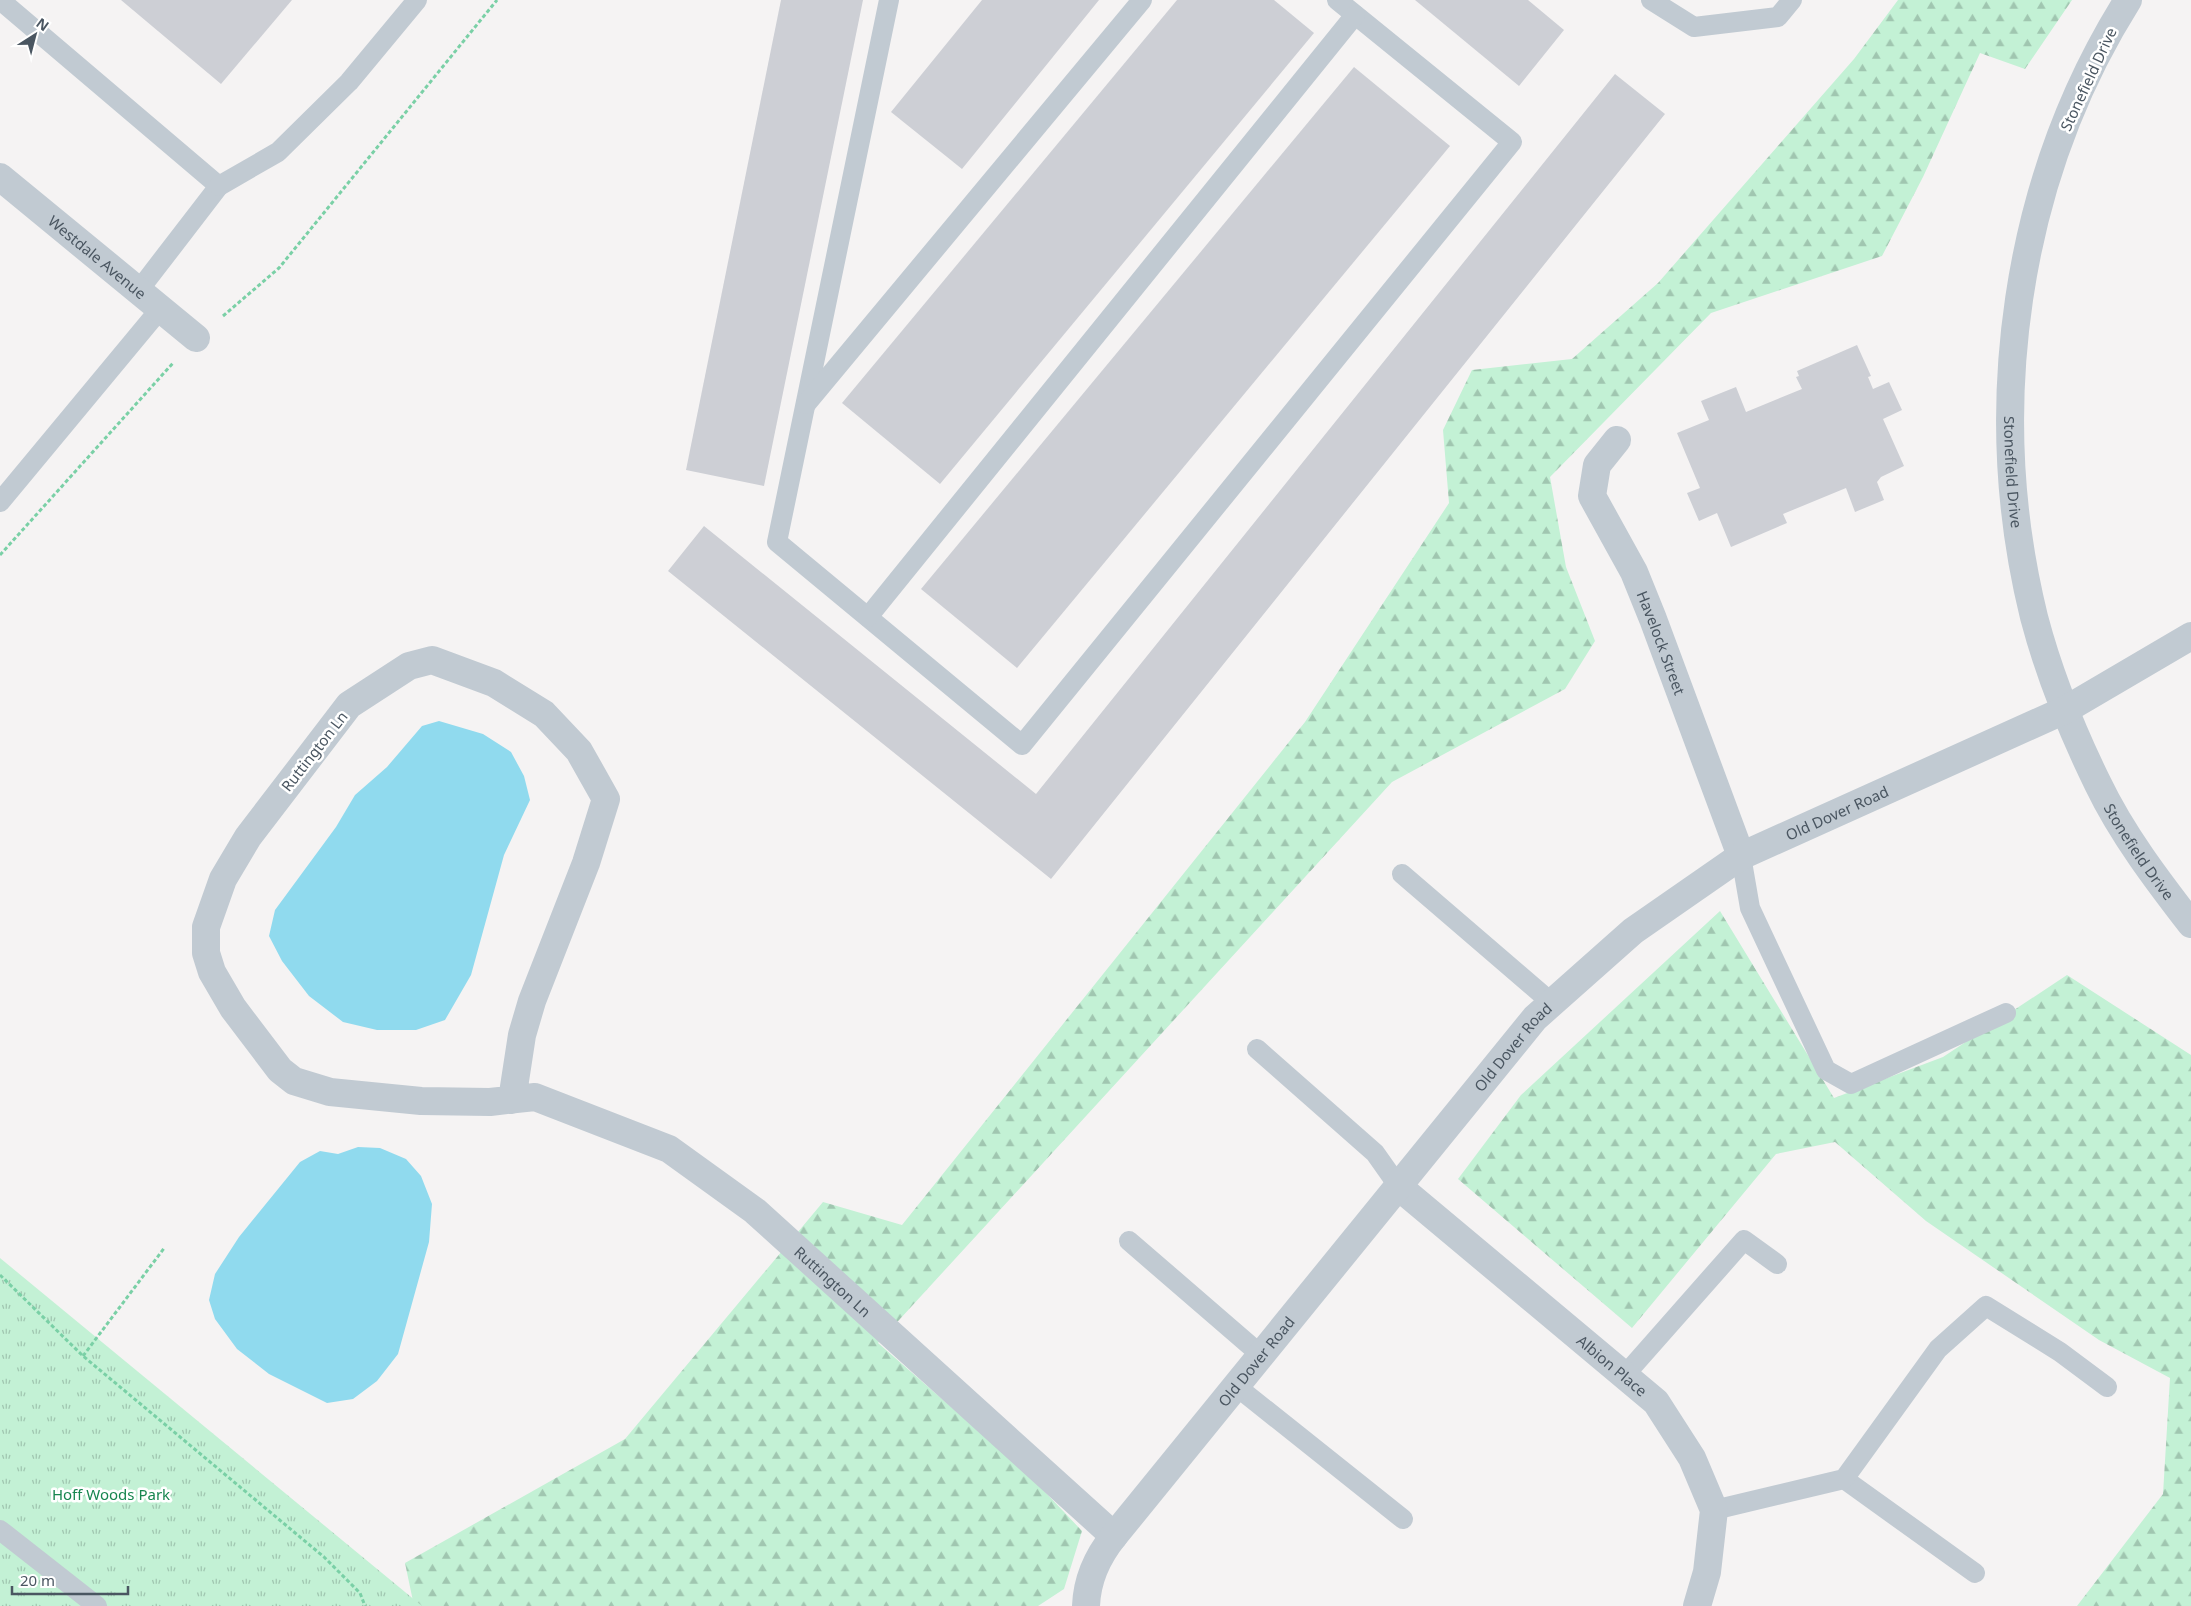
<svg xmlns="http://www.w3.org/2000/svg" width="2191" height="1606" viewBox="0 0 2191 1606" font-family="'Noto Sans',sans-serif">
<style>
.forest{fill:url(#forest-firs)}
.park{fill:url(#park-tufts)}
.water{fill:#90daee}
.building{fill:#cdcfd5}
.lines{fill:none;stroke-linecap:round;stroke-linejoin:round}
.path{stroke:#7ad0a6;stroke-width:3;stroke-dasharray:4 2.5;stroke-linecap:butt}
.lane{stroke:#c1cad2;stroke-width:20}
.street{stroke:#c1cad2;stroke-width:28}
.labels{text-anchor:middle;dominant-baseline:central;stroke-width:5;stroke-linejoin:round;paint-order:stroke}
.street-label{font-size:15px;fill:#4a5661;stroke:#fff}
.park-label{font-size:15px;fill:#17864f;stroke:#fff}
</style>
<defs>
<pattern id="forest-firs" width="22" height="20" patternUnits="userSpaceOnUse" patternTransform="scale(1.25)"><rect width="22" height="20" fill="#c3f1d5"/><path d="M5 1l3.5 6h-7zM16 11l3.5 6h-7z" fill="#a0c6b0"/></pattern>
<pattern id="park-tufts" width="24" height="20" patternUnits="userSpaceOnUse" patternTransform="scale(1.25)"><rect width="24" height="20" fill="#c3f1d5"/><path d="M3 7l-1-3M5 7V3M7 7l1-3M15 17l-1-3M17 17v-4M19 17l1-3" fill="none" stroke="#a0c6b0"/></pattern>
</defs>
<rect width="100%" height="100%" fill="#f5f3f3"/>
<g class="forest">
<polygon points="1898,0 2072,0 2025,69 1980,53 1923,177 1882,256 1711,313 1550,477 1566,567 1595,641 1565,689 1392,782 878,1343 1029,1475 1082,1531 1064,1589 1038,1606 414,1606 405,1563 625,1439 823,1202 902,1225 1305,722 1449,503 1443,430 1472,370 1572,359 1658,283 1854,59"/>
<polygon points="1720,911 1834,1098 1943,1057 2067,975 2191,1055 2191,1606 2077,1606 2163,1494 2170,1378 2099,1340 1926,1221 1835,1142 1776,1154 1632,1328 1458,1179 1521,1095"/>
</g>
<polygon class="park" points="0,1258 422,1606 0,1606"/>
<g class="water">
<polygon points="439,721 483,734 511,752 524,776 530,800 504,855 471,975 445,1020 416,1030 377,1030 343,1022 309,996 282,961 269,936 275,910 336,827 355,795 387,767 422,726"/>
<polygon points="358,1147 380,1148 406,1159 421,1176 432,1204 429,1242 398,1354 377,1381 353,1399 327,1403 269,1374 237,1349 215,1319 209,1300 215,1274 239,1237 300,1162 320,1151 338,1154"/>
</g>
<g class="building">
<polygon points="121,0 292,0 221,84"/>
<polygon points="781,0 863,0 764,486 686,470"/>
<polygon points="982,0 1099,0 962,169 891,112"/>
<polygon points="1177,0 1274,0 1314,33 940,484 842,403"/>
<polygon points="1415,0 1528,0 1564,30 1519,86"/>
<polygon points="1354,67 1450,146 1017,668 921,589"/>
<polygon points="1615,74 1665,114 1051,879 668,571 704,526 1036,794"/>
<polygon points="1857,345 1871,376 1868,377 1873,389 1889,382 1902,410 1883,419 1904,466 1881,477 1877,482 1884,500 1855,512 1846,488 1783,514 1787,523 1731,547 1717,513 1699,521 1687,493 1700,488 1677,433 1709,420 1701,401 1736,387 1746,412 1802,389 1796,377 1799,376 1797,371"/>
</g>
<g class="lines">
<g class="path">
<polyline points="223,316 279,268 497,0"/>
<polyline points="0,555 173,363"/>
<polyline points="0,1275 83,1356 324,1557 360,1593 365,1606"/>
<polyline points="83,1356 165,1247"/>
</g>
<g class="lane">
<polyline points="0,0 219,186 139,290"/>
<polyline points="889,0 777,542 1022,745 1512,142 1337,0"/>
<polyline points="1651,0 1694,27 1778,17 1792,0"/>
<polyline points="219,186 278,152 349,82 417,0"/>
<polyline points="806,404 1142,0"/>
<polyline points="0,502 161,308"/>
<polyline points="868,617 1355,15"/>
<polyline points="1741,856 1750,908 1826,1070 1851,1084 2006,1013"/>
<polyline points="1402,874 1552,1003"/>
<polyline points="1257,1049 1375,1153 1399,1187"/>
<polyline points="1129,1241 1261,1355"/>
<polyline points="1624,1376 1744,1240 1777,1264"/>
<polyline points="1236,1386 1403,1519"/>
<polyline points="1844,1479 1975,1573"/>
<polyline points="1714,1510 1844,1479 1938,1349 1986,1306 2060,1352 2107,1387"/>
<polyline points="0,1530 97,1606"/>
</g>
<g class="street">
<path id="s1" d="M2128,0c-114,181 -145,410 -94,617 15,57 38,114 64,167 24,50 59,96 93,140"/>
<path id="s2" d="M0,177l196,161"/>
<path id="s3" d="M1617,440l-20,25 -5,31 42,76 19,47 88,237"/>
<path id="s4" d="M512,1100l10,-65 10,-34 54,-138 20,-64 -27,-48 -35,-37 -50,-31 -62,-23 -23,6 -60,39 -101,132 -25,42 -17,48v26l6,19 21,36 47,62 14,11 36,11 91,9 69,1 45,-5 134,52 86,62 359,325"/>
<path id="s5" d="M1399,1187l257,215 36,56 22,52 -7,62 -10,34"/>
<path id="s6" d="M1086,1606c1,-27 11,-49 28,-70l421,-518 98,-87 108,-75 324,-146 126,-74"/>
</g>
</g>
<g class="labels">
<g class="street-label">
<text transform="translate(2088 79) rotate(-65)">Stonefield Drive</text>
<text stroke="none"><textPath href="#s2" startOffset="126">Westdale Avenue</textPath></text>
<text stroke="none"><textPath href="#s1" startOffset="494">Stonefield Drive</textPath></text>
<text stroke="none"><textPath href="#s3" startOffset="226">Havelock Street</textPath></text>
<text transform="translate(314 751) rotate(-52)">Ruttington Ln</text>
<text stroke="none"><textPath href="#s6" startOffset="1112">Old Dover Road</textPath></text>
<text stroke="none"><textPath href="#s1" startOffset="899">Stonefield Drive</textPath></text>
<text stroke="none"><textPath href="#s6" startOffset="708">Old Dover Road</textPath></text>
<text stroke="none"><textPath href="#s4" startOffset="1690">Ruttington Ln</textPath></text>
<text stroke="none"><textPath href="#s6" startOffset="302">Old Dover Road</textPath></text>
<text stroke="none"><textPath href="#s5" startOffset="278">Albion Place</textPath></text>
</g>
<g class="park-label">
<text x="111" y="1494">Hoff Woods Park</text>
</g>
</g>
<g transform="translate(35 35) rotate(36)" stroke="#ffffff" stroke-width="4" paint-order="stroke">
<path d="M0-4L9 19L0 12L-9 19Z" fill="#4a5661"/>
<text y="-8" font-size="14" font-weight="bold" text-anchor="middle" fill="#4a5661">N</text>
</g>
<path d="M12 1586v8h116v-8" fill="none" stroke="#4a5661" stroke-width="2.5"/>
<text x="20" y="1586" font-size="15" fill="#4a5661" stroke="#ffffff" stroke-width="4" paint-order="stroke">20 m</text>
</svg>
